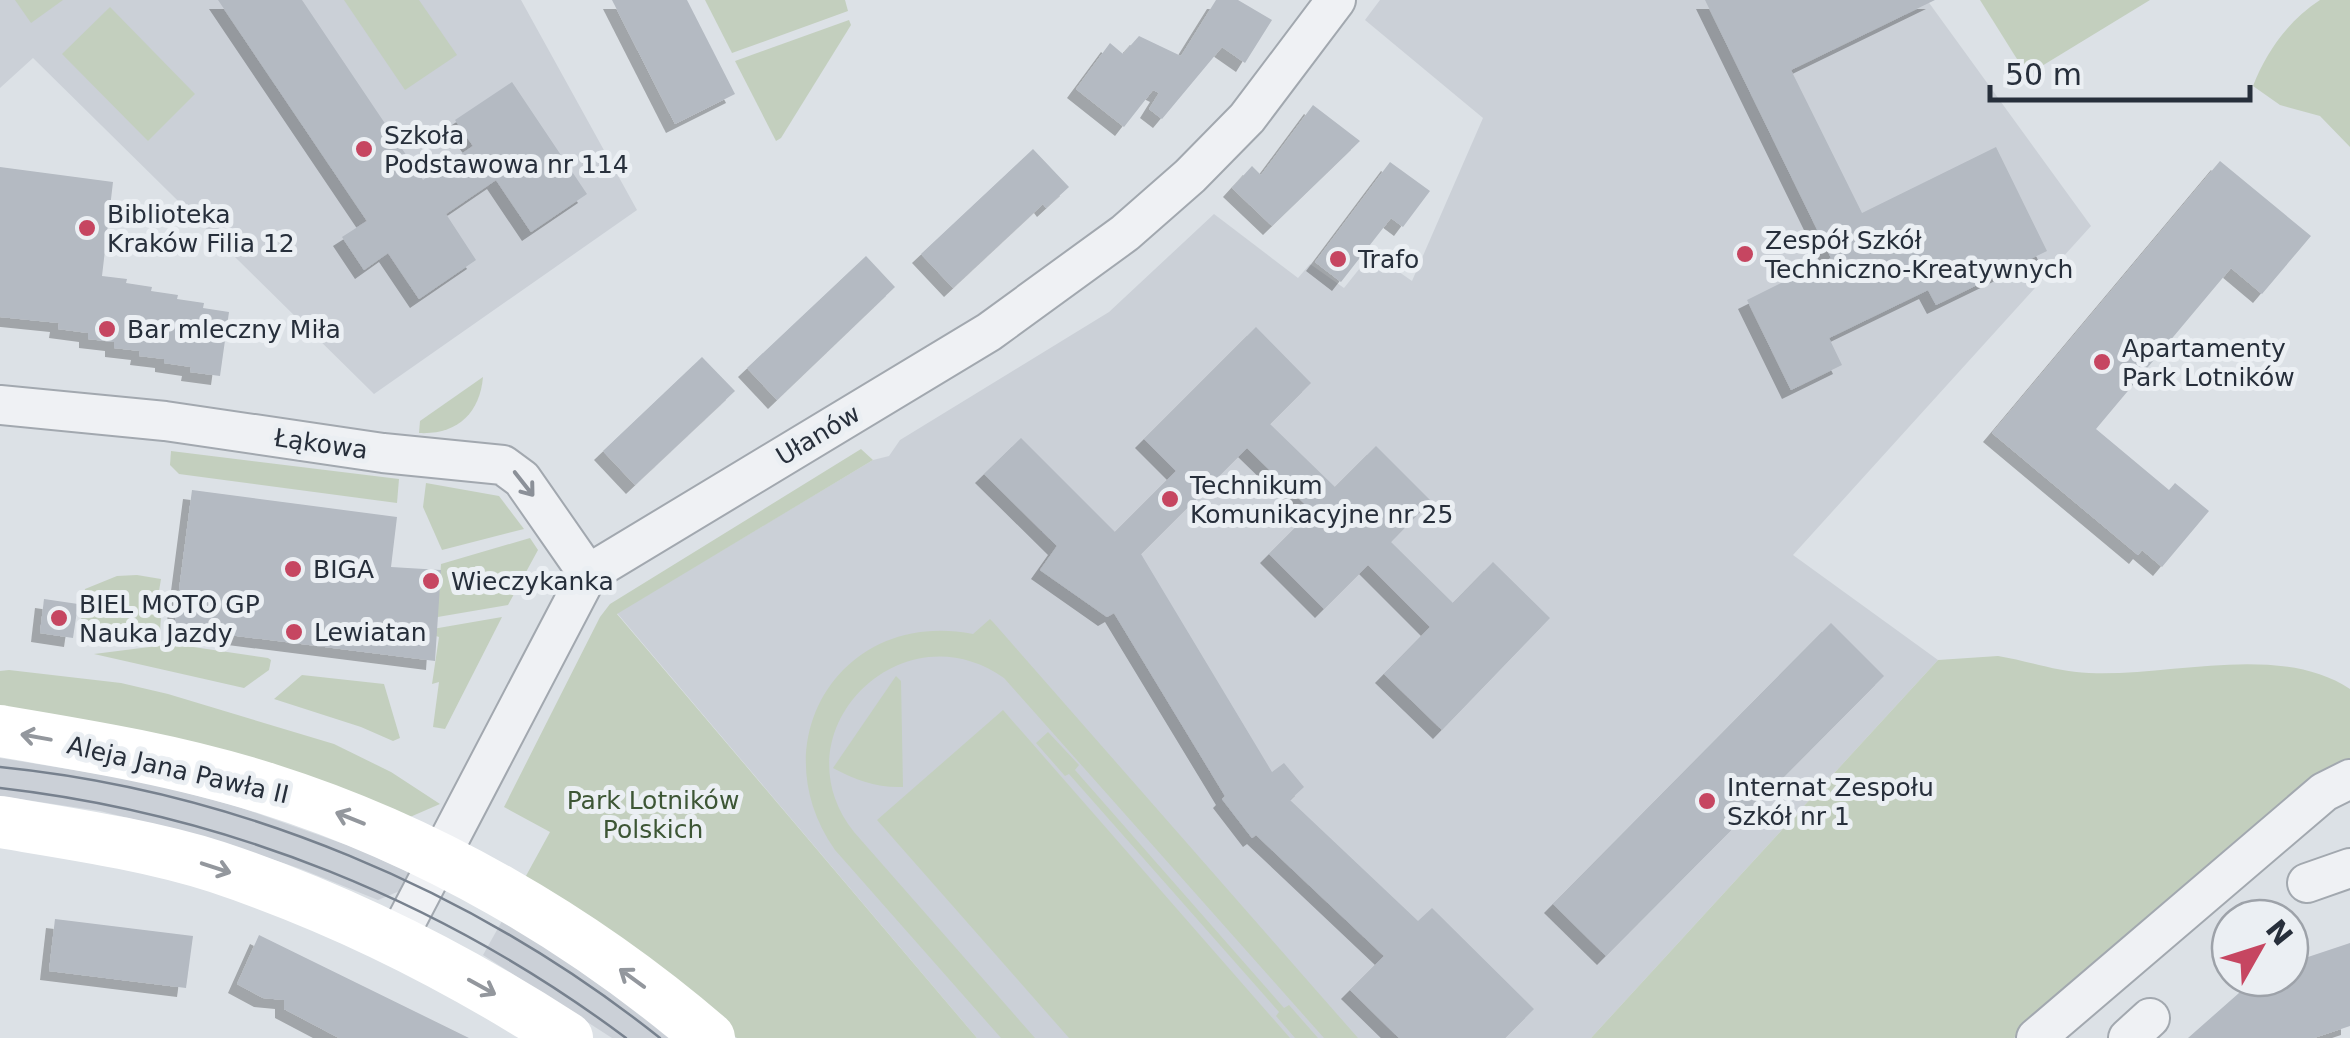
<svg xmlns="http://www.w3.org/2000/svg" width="2350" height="1038" viewBox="0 0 2350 1038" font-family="'DejaVu Sans',sans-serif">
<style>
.built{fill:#cbd0d7}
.green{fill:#c3cfbe}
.building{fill:#b4bac2;filter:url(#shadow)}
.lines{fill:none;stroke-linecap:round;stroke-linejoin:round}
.minor-casing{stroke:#a2a8af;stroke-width:42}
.minor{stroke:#eff1f4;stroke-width:38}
.secondary{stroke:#fff;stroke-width:52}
.tram{stroke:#77818e;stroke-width:2.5}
.oneway{stroke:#8b9098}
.oneway2{stroke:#93979d}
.poi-dot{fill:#c64661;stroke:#ebeff3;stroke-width:4}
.labels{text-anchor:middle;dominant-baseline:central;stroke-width:10;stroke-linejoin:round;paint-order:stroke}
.poi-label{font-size:25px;fill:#272f3b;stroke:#ebeff3;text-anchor:start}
.street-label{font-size:25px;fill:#272f3b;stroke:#ebeff3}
.park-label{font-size:25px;fill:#3d5635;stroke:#ebeff3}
</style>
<defs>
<filter id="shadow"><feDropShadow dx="-9" dy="9" stdDeviation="0" flood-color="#0004"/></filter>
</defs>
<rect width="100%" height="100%" fill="#dce1e6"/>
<g class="built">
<polygon points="0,0 521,0 637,210 374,394 33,58 0,88"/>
<polygon points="1380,0 1927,0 2091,226 1793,555 1938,660 1591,1038 977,1038 617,613 873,460 889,456 900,440 1109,312 1214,214 1298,278 1310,264 1344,288 1372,253 1412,281 1483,118 1365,20"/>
<polygon points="0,758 142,781 239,807 358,849 410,873 402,890 378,900 301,869 205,837 100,811 0,796"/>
<polygon points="502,921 543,945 674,1038 612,1038 483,955"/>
</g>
<g class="green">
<polygon points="15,0 63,0 31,23"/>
<polygon points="344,0 419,0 457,55 405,90"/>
<polygon points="705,0 845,0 848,11 732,53"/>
<polygon points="1980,0 2150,0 2027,75"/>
<path d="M2320,0h30v147l-30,-31 -40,-11 -27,-19c13,-34 36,-66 67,-86z"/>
<polygon points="110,7 195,94 148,141 62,54"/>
<polygon points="849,20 851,25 781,138 776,141 735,61"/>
<path d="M483,377c-3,36 -26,58 -64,56l1,-12z"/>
<polygon points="861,449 873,460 617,614 977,1038 737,1038 521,885 550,832 504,807 600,617 610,604"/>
<polygon points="171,451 399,479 397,503 179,474 170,465"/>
<polygon points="426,483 499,496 524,529 442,550 423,507"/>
<polygon points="530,538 538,550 508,605 426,619 439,594 441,564"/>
<polygon points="137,575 161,579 158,597 162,604 160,631 78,644 85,589 117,576"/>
<polygon points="502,617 445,729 433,727 439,682 432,684 439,637 421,631"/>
<path d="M990,619l3,3 365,416h-34l-320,-360c-103,-73 -229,55 -150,154l181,206h-34l-166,-188c-76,-108 6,-242 138,-216z"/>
<polygon points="173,644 268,658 271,660 269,670 244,688 94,654"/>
<path d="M1998,656c31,5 59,16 91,17 80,4 190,-31 261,16v69l-28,13 -308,267h-423l347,-378z"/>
<polygon points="9,670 121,683 168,694 334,744 391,772 440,804 410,817 0,711 0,671"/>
<polygon points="302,675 384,684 400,738 393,741 361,727 274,699"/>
<path d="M896,676l5,5 2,106c-26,1 -48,-7 -70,-19z"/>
<polygon points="1003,710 1290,1038 1069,1038 877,820"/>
<polygon points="1048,732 1079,765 1075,770 1284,1008 1289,1005 1318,1038 1295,1038 1276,1016 1279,1012 1069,774 1065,776 1036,743"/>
</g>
<g class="building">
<polygon points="218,0 302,0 423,180 473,146 455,120 512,82 587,194 531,232 496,180 446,214 476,260 419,299 388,253 364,270 342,237 367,221"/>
<polygon points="612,0 687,0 735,94 675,124"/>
<polygon points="1216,0 1238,0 1272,20 1245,63 1222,47 1162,119 1149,109 1159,93 1153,90 1124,127 1076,89 1110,43 1123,54 1139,36 1181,56"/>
<polygon points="1705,0 1935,0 1791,70 1862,213 1996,147 2047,251 1936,305 1928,290 1829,338 1842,365 1791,390 1747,300 1831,258"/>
<polygon points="1313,105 1360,141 1272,226 1232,188 1252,166 1261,175"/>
<polygon points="1033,149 1069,187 1046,208 1043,204 953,288 921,254"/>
<polygon points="2220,161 2311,236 2262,294 2231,268 2096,429 2169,490 2175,483 2209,511 2162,567 2142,550 2138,555 1992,433"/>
<polygon points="1390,162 1430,191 1403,227 1391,218 1341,282 1315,262"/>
<polygon points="0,167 113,182 102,276 127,279 126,283 152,287 151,291 178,295 177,299 204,303 203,308 229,312 220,376 190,372 191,367 164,363 164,359 139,356 140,351 114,348 114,342 88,339 88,333 58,329 59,323 0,317"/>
<polygon points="866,256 895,287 777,400 747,368"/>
<polygon points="1256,327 1311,383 1270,424 1335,487 1376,446 1431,501 1391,542 1453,603 1493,562 1550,618 1442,730 1384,674 1430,627 1368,565 1324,609 1269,554 1312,511 1247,448 1141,554 1272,772 1284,763 1304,787 1290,800 1418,921 1432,908 1534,1009 1505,1038 1399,1038 1350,990 1384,956 1256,835 1252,838 1222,799 1225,796 1114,613 1107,617 1040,570 1057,546 984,474 1021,438 1115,532 1176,471 1144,439"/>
<polygon points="702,357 735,391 635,485 603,451"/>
<polygon points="192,490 397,517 391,567 441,570 435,661 174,628"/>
<polygon points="44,599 78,604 73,638 40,633"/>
<polygon points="1831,623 1884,676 1606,956 1553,904"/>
<polygon points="55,919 193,936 186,988 49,971"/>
<polygon points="259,935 469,1038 339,1038 284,1009 284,1000 263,998 237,984"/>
<polygon points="2350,943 2350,1026 2314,1038 2188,1038 2256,978 2290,978 2290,963"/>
</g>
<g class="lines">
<defs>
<g id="minor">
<polyline points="0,405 165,421 383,453 503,465 522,479 588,574"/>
<polyline points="2307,883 2350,868"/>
<polyline points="396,941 588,574 989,332 1125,233 1190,176 1247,118 1336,0"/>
<polyline points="2036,1038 2324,792 2350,779"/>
<polyline points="2128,1038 2150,1018"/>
</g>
</defs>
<use href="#minor" class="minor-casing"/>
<use href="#minor" class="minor"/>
<g class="secondary">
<path d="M0,731c90,15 181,30 268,58 161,51 313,139 441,249"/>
<path d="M0,822c72,12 148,23 217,45 123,41 242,101 350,171"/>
</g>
<g class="tram">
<path d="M0,767c238,24 473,122 660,271"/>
<path d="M0,788c227,26 443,113 626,250"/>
</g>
</g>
<defs><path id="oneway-shaft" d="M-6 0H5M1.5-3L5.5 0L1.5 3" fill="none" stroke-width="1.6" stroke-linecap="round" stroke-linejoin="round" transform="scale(2.5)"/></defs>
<use class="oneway" href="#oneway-shaft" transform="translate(524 484) rotate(52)"/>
<g class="oneway2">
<use href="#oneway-shaft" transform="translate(36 737) rotate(-170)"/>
<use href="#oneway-shaft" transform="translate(350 818) rotate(-158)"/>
<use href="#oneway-shaft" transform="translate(216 868) rotate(18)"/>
<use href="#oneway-shaft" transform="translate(632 978) rotate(-144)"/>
<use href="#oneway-shaft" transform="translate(482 987) rotate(29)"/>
</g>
<g class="poi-dot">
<circle cx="364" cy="149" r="10"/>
<circle cx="87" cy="228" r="10"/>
<circle cx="1745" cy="254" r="10"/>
<circle cx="1338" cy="259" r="10"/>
<circle cx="107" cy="329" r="10"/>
<circle cx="2102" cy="362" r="10"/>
<circle cx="1170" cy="499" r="10"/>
<circle cx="293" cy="569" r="10"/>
<circle cx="431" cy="581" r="10"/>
<circle cx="59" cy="618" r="10"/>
<circle cx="294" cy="632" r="10"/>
<circle cx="1707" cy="801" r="10"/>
</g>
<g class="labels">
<g class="poi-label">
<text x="384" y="135">Szkoła<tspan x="384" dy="29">Podstawowa nr 114</tspan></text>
<text x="107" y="214">Biblioteka<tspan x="107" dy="29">Kraków Filia 12</tspan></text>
<text x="1765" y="240">Zespół Szkół<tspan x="1765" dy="29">Techniczno-Kreatywnych</tspan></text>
<text x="1358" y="259">Trafo</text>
<text x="127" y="329">Bar mleczny Miła</text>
<text x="2122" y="348">Apartamenty<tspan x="2122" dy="29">Park Lotników</tspan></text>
<text x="1190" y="485">Technikum<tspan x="1190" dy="29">Komunikacyjne nr 25</tspan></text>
<text x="313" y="569">BIGA</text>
<text x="451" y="581">Wieczykanka</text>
<text x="79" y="604">BIEL MOTO GP<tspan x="79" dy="29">Nauka Jazdy</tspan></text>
<text x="314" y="632">Lewiatan</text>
<text x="1727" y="787">Internat Zespołu<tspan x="1727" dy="29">Szkół nr 1</tspan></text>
</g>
<g class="street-label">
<text transform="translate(818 435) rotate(-31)">Ułanów</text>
<text transform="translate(321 444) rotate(8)">Łąkowa</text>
<text transform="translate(178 770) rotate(13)">Aleja Jana Pawła II</text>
</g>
<g class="park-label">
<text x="653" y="800">Park Lotników<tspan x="653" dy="29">Polskich</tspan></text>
</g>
</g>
<g transform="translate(2260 948) rotate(51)"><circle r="48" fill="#ebeff3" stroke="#9da2a9" stroke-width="2.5"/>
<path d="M0-8L18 38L0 25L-18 38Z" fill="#c64661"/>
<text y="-15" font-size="28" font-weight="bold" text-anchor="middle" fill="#272f3b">N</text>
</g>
<path d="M1990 85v15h260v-15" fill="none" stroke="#272f3b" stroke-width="5"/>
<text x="2005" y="85" font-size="30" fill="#272f3b" stroke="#ebeff3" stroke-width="8" paint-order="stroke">50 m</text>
</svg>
